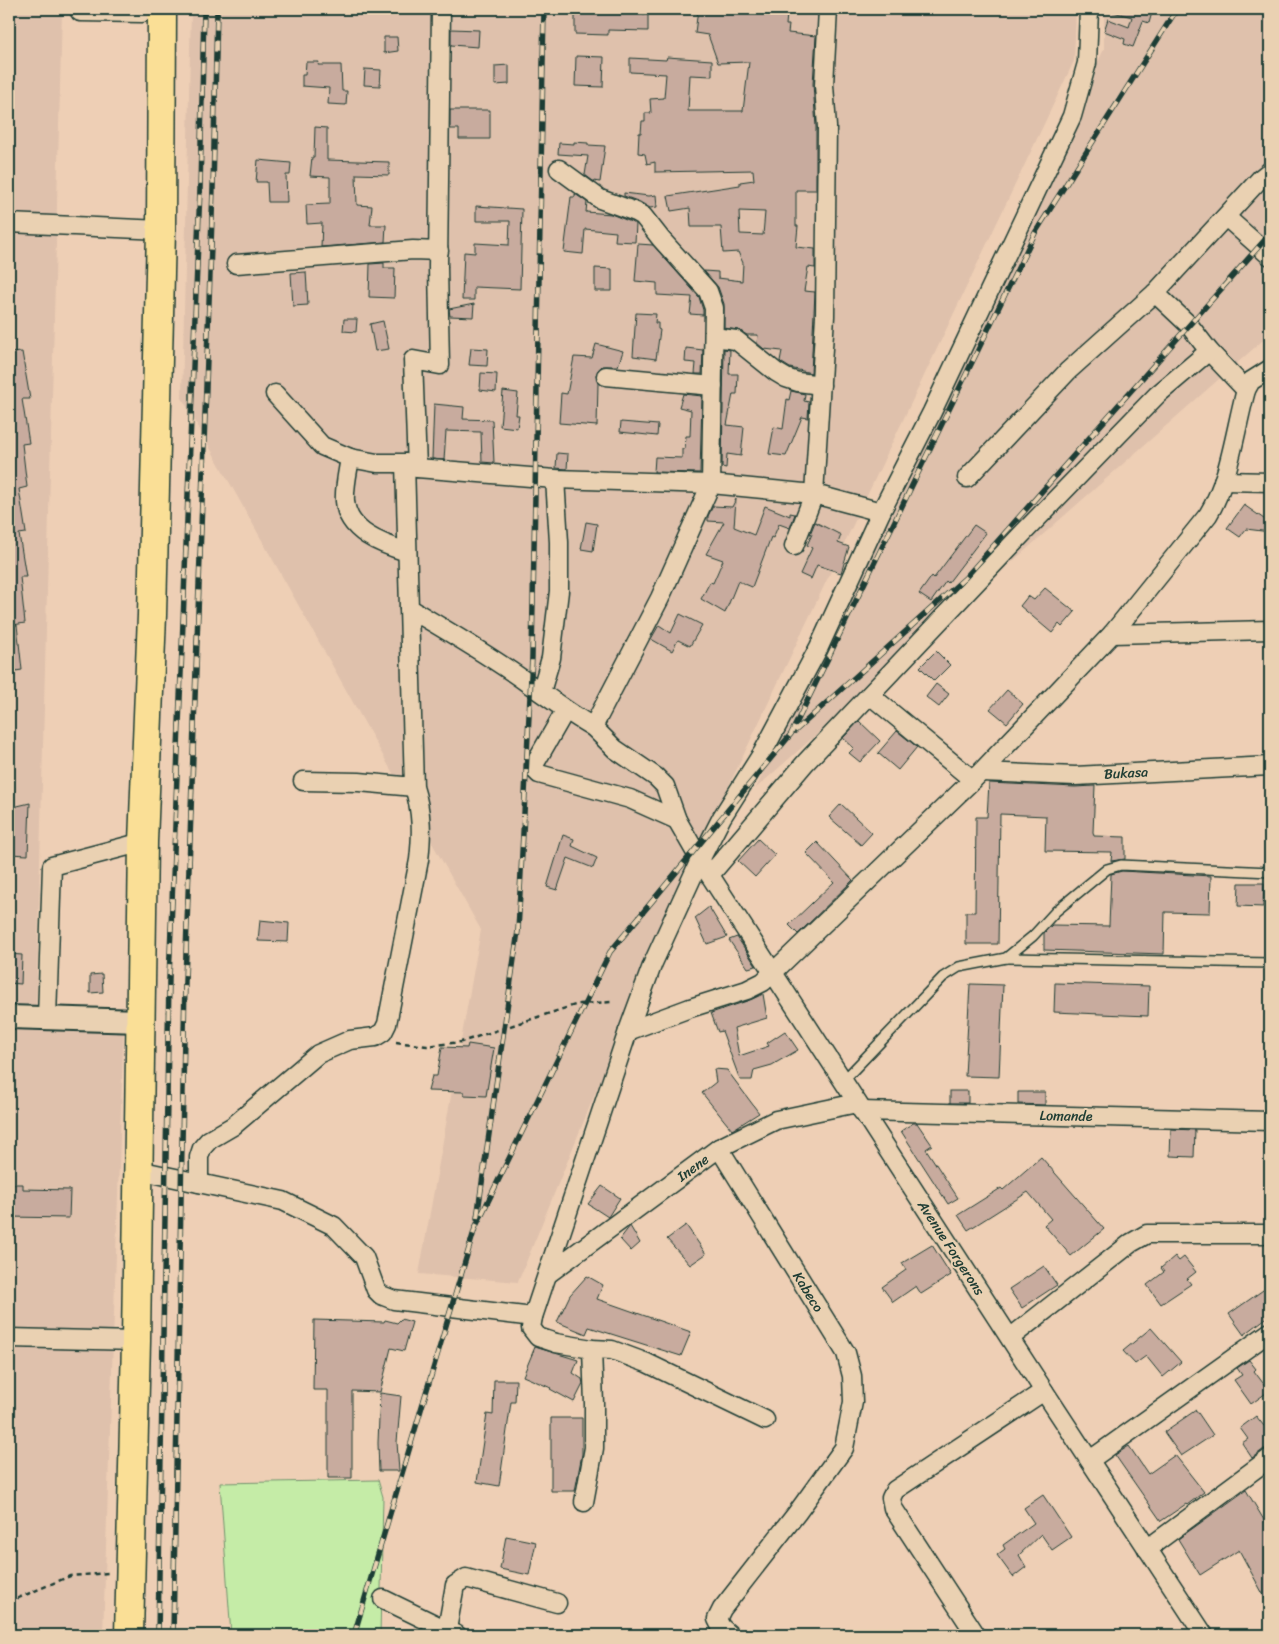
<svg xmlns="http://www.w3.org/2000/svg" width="1279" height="1644" viewBox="0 0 1279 1644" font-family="Sriracha,sans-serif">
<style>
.built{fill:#dfc1ac}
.green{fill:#c5eca7;stroke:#72946e}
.building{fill:#c8ab9e;stroke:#1f3d34;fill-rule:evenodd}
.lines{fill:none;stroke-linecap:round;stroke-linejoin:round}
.service-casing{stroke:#1f3d34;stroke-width:12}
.minor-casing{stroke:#1f3d34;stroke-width:21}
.tertiary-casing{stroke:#1f3d34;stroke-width:26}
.primary-casing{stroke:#1f3d34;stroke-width:31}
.path{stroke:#1f3d34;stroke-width:2.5;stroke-dasharray:5 4;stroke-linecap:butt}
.service{stroke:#ead1b2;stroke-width:9}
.minor{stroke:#ead1b2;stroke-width:18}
.tertiary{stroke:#ead1b2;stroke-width:22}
.primary{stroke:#fadf96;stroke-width:28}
.rail-casing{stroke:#1f3d34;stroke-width:5.5}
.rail{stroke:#ead1b2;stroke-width:4;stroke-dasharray:11;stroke-linecap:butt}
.labels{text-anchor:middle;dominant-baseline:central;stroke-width:4;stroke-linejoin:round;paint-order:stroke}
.street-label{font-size:14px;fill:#1f3d34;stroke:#ead1b2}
</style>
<rect width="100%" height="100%" fill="#eecfb5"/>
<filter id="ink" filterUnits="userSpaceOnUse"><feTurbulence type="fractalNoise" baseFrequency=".02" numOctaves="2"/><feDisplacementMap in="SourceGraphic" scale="10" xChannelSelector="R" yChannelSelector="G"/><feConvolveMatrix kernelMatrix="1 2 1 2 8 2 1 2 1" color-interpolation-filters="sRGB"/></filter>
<g filter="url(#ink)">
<g class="built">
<polygon points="9,9 62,9 36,1017 124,1019 103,1635 9,1635"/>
<polygon points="191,9 1076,9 1074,61 673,903 518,1282 419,1274 481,930 182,398"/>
<polygon points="1104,9 1270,9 1270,334 756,788 1104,49"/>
</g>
<polygon class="green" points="378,1480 383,1497 380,1635 231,1635 220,1483"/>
<g class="building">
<path d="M698,9h54v3l35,2 -1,11h3l-1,8 28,3 -3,48 3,43v63h-20v36h2l-2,21 19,2v19l-7,-1 -4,24 11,1 -4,81 -21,-5 -8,-5 -2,-2 2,-10 -18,-2 -7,-6 1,-8h-11l-9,-5 -14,-2v-24l-6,-17 -14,-16 14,1v6l24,3 1,-18 -5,-11 -15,1 -2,-26h-30l-1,-19 -19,3 -3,-15 72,-11v-3l14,-2 -1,-10 -98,2v-10l-8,2 -2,-10 -7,-1 1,-20h2l1,-12h3v-8h6l-1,-14 14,-1 2,-24 -36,-2v-14l36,2 1,-3 45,3v16l-22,-1 -2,36h55l6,-49 -31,1 -10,-28 -13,-2zM739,211l26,1 -2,23 -23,-1z"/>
<polygon points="1114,9 1153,9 1149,23 1143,21 1133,47 1124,44 1125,39 1104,31 1108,19 1129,27 1132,17 1113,12"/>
<polygon points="575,13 648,14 648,31 608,30 608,35 575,34"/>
<polygon points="451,29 479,30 478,47 451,45"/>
<polygon points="384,37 397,37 398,51 384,53"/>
<polygon points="576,56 604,57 603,87 575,86"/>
<polygon points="306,62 319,62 318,65 341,65 342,91 347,91 346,105 328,104 329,88 302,86 302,75 305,75"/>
<polygon points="509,65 509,84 495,85 495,66"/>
<polygon points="365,69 381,70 380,86 364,85"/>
<polygon points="450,110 490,110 490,139 459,139 459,129 450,129"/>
<polygon points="315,127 327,128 327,160 389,162 389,175 356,174 357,205 372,206 370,225 386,225 385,242 321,247 322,223 307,224 306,205 330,204 330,177 310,176 312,157 314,157"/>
<polygon points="574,142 588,143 588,145 605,146 600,182 593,181 585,175 588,156 558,154 559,143 574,144"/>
<polygon points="258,160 291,163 290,175 286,175 287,202 268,202 267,182 256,182"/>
<polygon points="624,193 649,196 656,195 657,207 650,208 640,202 624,196"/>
<polygon points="575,194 587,202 586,212 611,214 636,224 635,242 615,241 616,232 585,229 583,254 564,252 571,197 575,197"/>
<polygon points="476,206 522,209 520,289 474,287 474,300 462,300 464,252 475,253 475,243 509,245 510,221 476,221"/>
<polygon points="638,244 653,245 699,297 703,310 703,315 690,314 692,297 657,295 657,283 635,281"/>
<polygon points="384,263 384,268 395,268 394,298 369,297 370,264"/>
<polygon points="595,268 612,269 612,291 595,291"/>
<polygon points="306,272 308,305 293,306 291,273"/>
<polygon points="474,304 473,317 450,316 449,309"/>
<polygon points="636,313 656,314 655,323 658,323 658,329 660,330 656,359 633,356"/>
<polygon points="344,319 357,319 356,332 343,331"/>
<polygon points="383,321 389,349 375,351 370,324"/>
<polygon points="596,344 623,351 618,366 602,366 598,370 596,375 598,383 597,426 559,423 561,393 567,394 574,357 592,358"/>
<polygon points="471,348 488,349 487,366 469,365"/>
<polygon points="686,348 703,350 702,374 695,374 696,363 685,362"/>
<polygon points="724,349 730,350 729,374 738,374 737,394 733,394 727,425 744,427 741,456 727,454 726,468 722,467"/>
<polygon points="22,352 30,399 22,399 29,443 22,444 27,487 19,489 26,533 19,534 26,577 20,577 25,623 13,625 17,625 22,670 9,672 9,353"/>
<polygon points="481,373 497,374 496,392 480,390"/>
<polygon points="503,391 518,393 516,415 519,415 517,428 500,426"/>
<polygon points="791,391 805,394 804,401 809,402 808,418 802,417 786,456 769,454 774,427 783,429 787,399 789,400"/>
<polygon points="683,394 702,396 700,473 654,472 655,457 682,458 682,449 685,449 686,436 690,436 691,410 679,407"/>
<polygon points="434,404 464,407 463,419 492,420 494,463 482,462 481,432 446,431 444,460 432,459"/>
<polygon points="621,422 658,425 657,436 620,432"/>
<polygon points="557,453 568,454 567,469 556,468"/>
<polygon points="736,499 734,527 754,535 765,506 790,516 790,513 795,514 790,528 779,524 773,538 771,537 752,587 738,581 725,613 701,599 710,582 713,583 723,560 706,554 724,522 708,521 708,516 713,506 732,507"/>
<polygon points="1244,505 1264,519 1270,520 1270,532 1246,529 1240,537 1227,528"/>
<polygon points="586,522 597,524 593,551 581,549"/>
<polygon points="815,522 841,535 838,543 849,547 841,573 817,565 811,579 800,574 812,548 807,545 812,534 810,534"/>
<polygon points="974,525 986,533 948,583 946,581 931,602 919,594 932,576 934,578"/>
<polygon points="1045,588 1075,612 1062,627 1059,624 1052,633 1020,606 1028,596 1034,600"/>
<polygon points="680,614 702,625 690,646 678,640 672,651 651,639 659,625 671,633"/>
<polygon points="936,651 950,665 934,681 920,667"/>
<polygon points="936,684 949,694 939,707 926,697"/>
<polygon points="1007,690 1023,704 1007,723 990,709"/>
<polygon points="859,721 880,741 860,762 849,753 854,748 843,738"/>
<polygon points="897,731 917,747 898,770 878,753"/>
<polygon points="989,783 1075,787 1095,786 1093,832 1094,836 1125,837 1125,859 1111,861 1112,852 1045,851 1046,816 1000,814 998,944 966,944 966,912 975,912 976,817 987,817"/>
<polygon points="30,803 28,855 9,854 9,808"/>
<polygon points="841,804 872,833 861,845 829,817"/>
<polygon points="563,835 574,839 572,846 597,858 593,868 568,858 557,890 547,887"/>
<polygon points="758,839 775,855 755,877 738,861"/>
<polygon points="817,842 853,880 798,934 789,925 834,882 806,853"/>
<polygon points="1122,871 1211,876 1210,913 1165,912 1164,954 1044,950 1044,933 1052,925 1109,926 1111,874"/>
<polygon points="1239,883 1264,883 1263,907 1238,906"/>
<polygon points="709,907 727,937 707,944 695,918"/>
<polygon points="260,920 289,923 288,942 258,941"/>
<polygon points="737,937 756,966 748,968 729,940"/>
<polygon points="9,954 22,955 21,984 9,983"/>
<polygon points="102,974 103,992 90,993 90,975"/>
<polygon points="1055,983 1149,986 1148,1016 1054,1012"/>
<polygon points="970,984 1003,985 999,1077 965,1076"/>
<polygon points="763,994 767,1018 734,1028 739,1056 769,1046 767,1043 785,1031 798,1050 772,1065 754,1070 752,1080 740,1080 722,1031 718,1032 711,1013 750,1000"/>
<polygon points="468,1044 494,1048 486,1096 464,1095 464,1092 428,1091 432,1076 437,1076 442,1047 467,1048"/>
<polygon points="714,1069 727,1070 759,1113 732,1130 702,1093 716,1082"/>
<rect x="950" y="1091" width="18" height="12"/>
<polygon points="1018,1092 1045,1092 1045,1105 1018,1104"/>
<polygon points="913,1123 917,1123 932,1145 926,1149 958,1198 948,1204 901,1131"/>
<polygon points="1171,1129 1195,1130 1194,1157 1170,1156"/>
<polygon points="1041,1157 1104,1229 1071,1256 1044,1225 1051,1219 1028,1192 968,1230 958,1215 1001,1188 1003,1190"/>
<polygon points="9,1184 23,1184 23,1189 70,1190 69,1218 9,1217"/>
<polygon points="602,1186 620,1198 608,1217 588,1204"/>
<polygon points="686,1225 706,1254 690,1265 667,1239"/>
<polygon points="630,1226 640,1243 631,1251 620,1239"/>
<polygon points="932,1245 951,1275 921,1294 916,1286 893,1302 882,1287 906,1270 902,1263"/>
<polygon points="1175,1256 1179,1261 1184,1257 1196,1272 1187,1279 1191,1284 1161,1304 1147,1285 1164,1272 1161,1268"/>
<polygon points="1044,1266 1057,1285 1022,1308 1009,1289"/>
<polygon points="587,1276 603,1285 597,1299 691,1332 681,1356 589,1327 586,1334 557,1322 570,1295"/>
<polygon points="1266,1288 1270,1294 1270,1315 1244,1335 1229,1314"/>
<polygon points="401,1319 412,1322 404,1351 391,1348 380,1392 352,1391 352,1478 328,1478 328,1390 313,1390 314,1320 384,1322 385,1320 397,1323"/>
<polygon points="1151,1328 1181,1362 1163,1377 1146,1356 1135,1364 1123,1351"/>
<polygon points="535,1347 578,1360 573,1373 582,1379 583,1384 574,1402 550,1389 551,1388 523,1376"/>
<polygon points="1249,1360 1256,1369 1254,1371 1269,1391 1251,1404 1234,1380 1242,1375 1237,1368"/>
<polygon points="494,1380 516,1380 515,1402 511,1402 499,1486 477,1482 487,1414 493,1415"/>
<polygon points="380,1393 401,1396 397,1442 399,1471 379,1471 378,1443"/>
<polygon points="1196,1410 1213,1435 1181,1456 1164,1432"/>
<polygon points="1256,1416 1264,1426 1270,1421 1270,1447 1264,1449 1252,1458 1242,1443 1248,1439 1240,1428"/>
<polygon points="551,1418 582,1418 582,1454 575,1491 551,1491"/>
<polygon points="1129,1446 1148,1474 1175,1455 1204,1492 1187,1505 1186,1504 1161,1521 1115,1455"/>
<polygon points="1246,1490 1270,1530 1270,1607 1239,1550 1200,1575 1178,1539"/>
<polygon points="1043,1495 1071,1537 1052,1550 1041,1534 1019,1555 1026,1567 1013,1577 997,1555 1005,1549 1003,1545 1034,1523 1024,1508"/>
<polygon points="506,1536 536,1542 529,1575 500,1569"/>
</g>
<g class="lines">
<defs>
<g id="service">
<polyline points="1006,958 1270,963"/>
<polyline points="843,1081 943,977 959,967 1006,958 1033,936 1056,911 1107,869 1121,865 1270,872"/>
</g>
<g id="minor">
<polyline points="80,12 142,13"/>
<polyline points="559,169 600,199 636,212 643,216 661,239 708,291 714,308 711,484 660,598 593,727 615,749 656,777 665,786 677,820 700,860 1044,1391 1204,1635"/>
<polyline points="1226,217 1270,256"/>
<polyline points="9,223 161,230"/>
<polyline points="236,264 413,250 439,251"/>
<polyline points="1155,293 1189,325 1209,351 1246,390"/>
<polyline points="714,337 736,340 776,372 786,378 798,382 821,385"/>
<polyline points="606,376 713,386"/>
<polyline points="275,394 322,446 350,458 377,463 405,463 417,468 555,479 711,484 814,494 881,512"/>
<path d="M350,458c-2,13 -6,29 -5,43 2,31 37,43 62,51"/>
<path d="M405,463l4,145c41,25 82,48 120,76 22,15 41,30 64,43"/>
<polyline points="417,468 413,360 440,365 438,267 441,9"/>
<polyline points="967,478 1068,371 1155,293 1260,179 1270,171"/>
<polyline points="1223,481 1270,482"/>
<polyline points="794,546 814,494 825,316 827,127 824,85 828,9"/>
<polyline points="1112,634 1270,630"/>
<polyline points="541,692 551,658 559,591 559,542 555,479"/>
<polyline points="870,695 973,780"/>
<polyline points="565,711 534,765 534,769 539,774 630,799 677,820"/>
<polyline points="981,772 1075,776 1270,766"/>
<polyline points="303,781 359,782 414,787 409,608"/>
<polyline points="710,875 806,762 1024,532 1157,395 1209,351"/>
<polyline points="47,1018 52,866 143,842"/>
<path d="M628,1031l62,-23 57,-18 16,-8 218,-210 131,-138 96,-119c22,-36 27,-85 38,-125l5,-9 19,-12"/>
<polyline points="862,1111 1270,1121"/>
<polyline points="719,1148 846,1353 852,1376 853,1402 844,1448 797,1513 722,1609 717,1619 721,1627 730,1635"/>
<polyline points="138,1170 283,1201 334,1226 364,1257 376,1290 381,1295 394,1300 533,1317"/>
<path d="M199,1183v-26l3,-9 7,-8 24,-14 85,-72 32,-14 25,-3 8,-5 4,-8 32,-164c3,-26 3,-48 -5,-73"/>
<polyline points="548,1274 719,1148 776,1120 857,1103"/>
<polyline points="9,1338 136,1341"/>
<polyline points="1010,1338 1131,1243 1147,1234 1270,1234"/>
<polyline points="765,1420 647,1363 612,1350 592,1349 556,1343 538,1337 531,1328 533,1317 628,1031 653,963 700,860 722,817 763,752 819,647 881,512 932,412 1072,116 1087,63 1089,9"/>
<polyline points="1090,1460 1270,1332"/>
<polyline points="584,1502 594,1448 594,1404 592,1349"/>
<polyline points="1147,1549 1270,1458"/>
<polyline points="383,1599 457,1635"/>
<polyline points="446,1635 455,1585 466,1578 557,1603"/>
<polyline points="976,1635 893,1508 891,1498 895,1490 1044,1391"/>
</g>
<polyline id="tertiary" points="9,1017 140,1021"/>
<polyline id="primary" points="129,1635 136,1341 143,842 152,615 161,230 162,9"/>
</defs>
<use href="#service" class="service-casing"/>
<use href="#minor" class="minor-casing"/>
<use href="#tertiary" class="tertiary-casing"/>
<use href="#primary" class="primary-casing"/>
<g class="path">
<polyline points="396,1042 427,1046 461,1042 578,1004 612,1002"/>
<polyline points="9,1602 70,1576 109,1573"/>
</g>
<use href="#service" class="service"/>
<use href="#minor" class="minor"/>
<use href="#tertiary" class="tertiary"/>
<use href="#primary" class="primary"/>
<defs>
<g id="rail">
<polyline points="795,731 965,578 1270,234"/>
<polyline points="477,1218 518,931 532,657 544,9"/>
<polyline points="158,1635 169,979 200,189 204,9"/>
<polyline points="173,1635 185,981 213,189 217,9"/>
<polyline points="354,1635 475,1228 610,952 791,734 1035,233 1177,9"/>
</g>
</defs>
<use href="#rail" class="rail-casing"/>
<use href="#rail" class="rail"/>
</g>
</g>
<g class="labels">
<g class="street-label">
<text transform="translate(1126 773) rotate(-3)">Bukasa</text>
<text transform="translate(1066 1116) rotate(1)">Lomande</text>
<text transform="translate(693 1168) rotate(-36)">Inene</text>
<text transform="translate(951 1248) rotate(57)">Avenue Forgerons</text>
<text transform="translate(808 1292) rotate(58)">Kabeco</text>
</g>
</g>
<rect width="1279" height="1644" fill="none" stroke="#ead1b2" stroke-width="30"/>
<rect x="15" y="15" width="1249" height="1614" fill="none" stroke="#1f3d34" stroke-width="2" filter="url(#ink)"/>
</svg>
